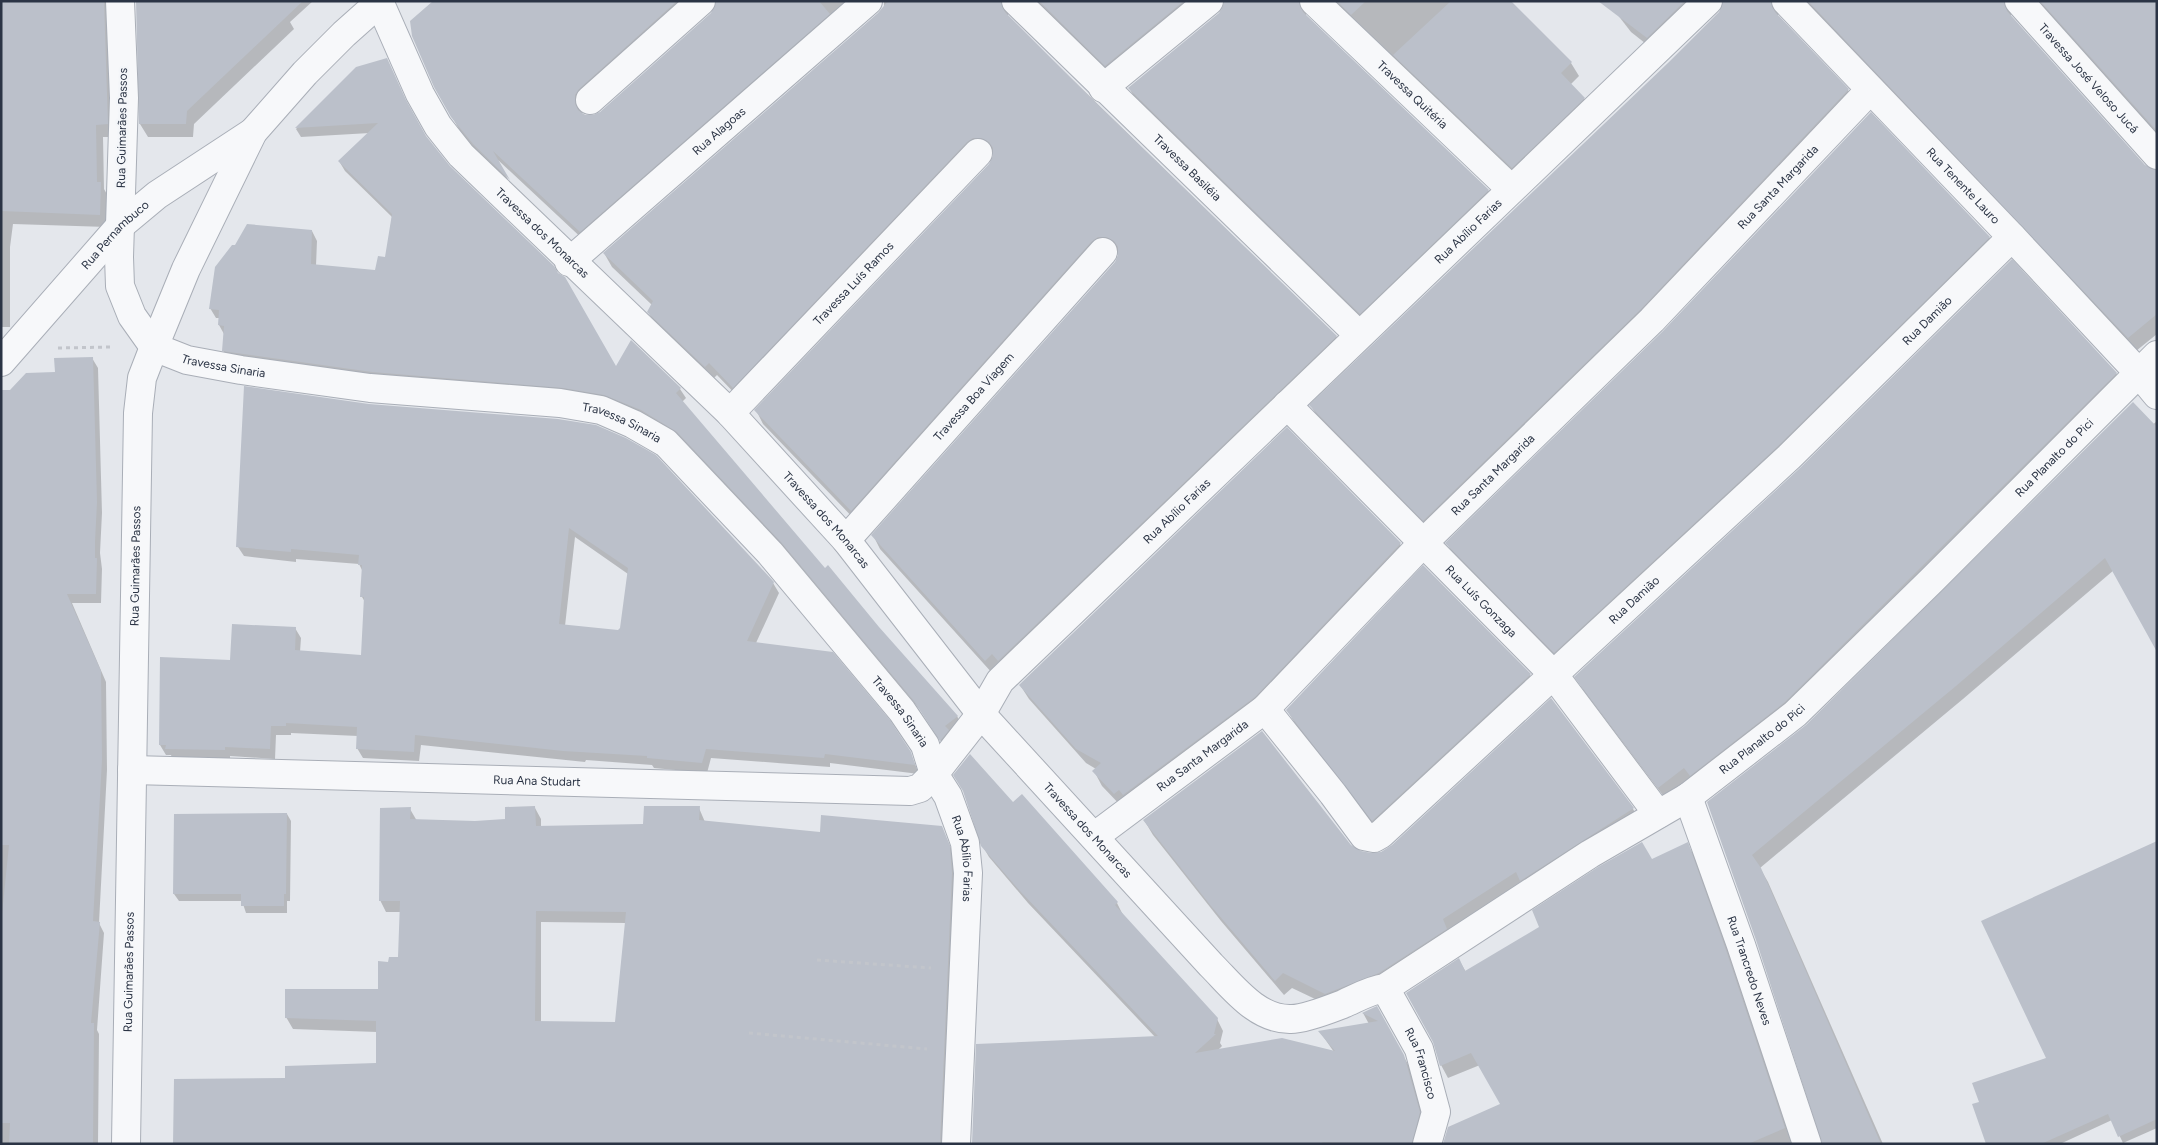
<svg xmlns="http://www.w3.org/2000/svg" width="2158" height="1145" viewBox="0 0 2158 1145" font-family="Figtree,sans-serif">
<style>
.shadow{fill:#0003;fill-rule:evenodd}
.building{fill:#bbc0ca;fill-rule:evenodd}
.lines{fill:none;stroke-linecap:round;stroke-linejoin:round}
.minor-casing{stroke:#a9aeb7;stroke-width:30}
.path{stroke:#c2c5cb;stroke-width:3;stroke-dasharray:4 4;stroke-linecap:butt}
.minor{stroke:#f7f8fa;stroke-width:28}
.labels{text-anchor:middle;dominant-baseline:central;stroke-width:5;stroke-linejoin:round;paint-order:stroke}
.street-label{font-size:12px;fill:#2b3445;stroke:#f4f6f9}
</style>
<rect width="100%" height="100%" fill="#e4e7ec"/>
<g class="shadow">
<polygon points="1,1 119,1 114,137 103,137 104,189 108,196 107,227 13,224 10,247 10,327 1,327"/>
<polygon points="137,1 313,1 290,22 294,29 194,124 193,137 148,137 140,124"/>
<polygon points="435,1 701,1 582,108 582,114 593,117 601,113 712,13 717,1 868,1 588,244 498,160 512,187 482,158 460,131 435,86"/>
<polygon points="884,1 1016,1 1008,11 1008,17 1336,336 1344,350 993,674 880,549 873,535 1116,263 1119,252 1114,250 859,524 763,424 756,410 990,165 994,153 990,151 741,400 717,375 713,379 656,325 648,312 652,305 612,267 604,253 879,14 884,7"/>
<polygon points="1033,1 1209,1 1113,79"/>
<polygon points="1225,1 1314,1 1306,12 1306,17 1488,190 1496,204 1368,326 1137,101 1129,88 1220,14"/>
<polygon points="1331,1 1509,1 1571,63 1579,76 1570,85 1584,99 1591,112 1520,180"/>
<polygon points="1607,1 1708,1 1655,51 1631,32"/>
<polygon points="1724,1 1786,1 1778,10 1778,17 1848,90 1856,103 1432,533 1319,419 1311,406 1670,63 1720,13"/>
<polygon points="1803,1 2019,1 2011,10 2011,17 2145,166 2157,171 2157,334 2136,351"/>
<polygon points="2036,1 2157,1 2157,134"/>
<polygon points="356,68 411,111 425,137 616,368 631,342 680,389 686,398 682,402 825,570 957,716 962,726 946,749 921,711 788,552 684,441 647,420 228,360 223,350 224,334 219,325 220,318 216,318 210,308 312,231 317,241 316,266 376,271 386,258 392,217 345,171 339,161 370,133 301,137 296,129"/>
<polygon points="1989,237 1998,252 1563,667 1455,558 1447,543"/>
<polygon points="92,358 98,368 102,513 100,553 102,569 101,603 72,603 106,682 107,770 99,923 104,933 97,1030 99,1034 98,1144 1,1144 1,403 56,374"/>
<polygon points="2116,373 2125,388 1793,717 1668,802 1584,691 1576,677"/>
<path d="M245,388l528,195 6,10 -23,50 154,109 9,22 -89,-11v4l-119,-9 -4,15 -53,-5 -2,-3 -66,-5 -1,2 -164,-17 -2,16 -56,-3 -6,-10 1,-12 -67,-3v2h-15l-1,24 -45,-3v3l-58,-1 -1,-3h-5l-6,-10 135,-117 6,10 -1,14 62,4 3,-54 -3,-5 1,-25 -4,-8 -63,-5v3l-52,-6 -6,-9zM575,537l53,37 -7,54 -2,4 -54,-6z"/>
<polygon points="2157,421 2157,650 2114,570 1963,699 1760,868 1768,882 1883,1144 1823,1144 1757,940 1708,803 1807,726"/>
<polygon points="1287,429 1400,544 1409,558 1263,712 1123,808 1102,786 1094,771 1096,769 1086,763 1029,699 1020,685"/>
<polygon points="1530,675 1538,689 1381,835 1296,725 1287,710"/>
<polygon points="1551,700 1633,809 1642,824 1334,1008 1292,988 1284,995 1221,921 1153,835 1144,820 1351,846 1360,852 1371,855 1382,853 1392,846"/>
<polygon points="1022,796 1117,903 1123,915 1217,1019 1223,1031 1220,1043 1222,1046 1217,1051 1334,1052 1320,1032 1369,1024 1363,1013 1377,1008 1410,1068 1426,1124 1420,1144 973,1144 1156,1038 1028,903 989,857 982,845 1013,804"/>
<path d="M535,808l6,11v8l103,-1 55,-18 6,14 116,11 120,-6 15,32 -9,285h-773l112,-64 91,-16v-32l-84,-3 -7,-12 93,-27 10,-27 11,-5 1,-46h-15l-6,-12 30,-91 7,12 58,1 31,-2zM541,922l85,1 -10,100 -75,-1z"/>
<polygon points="287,814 291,821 290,901 287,901 287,913 246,913 242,901 179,901 174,894"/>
<polygon points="1687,844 1695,857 1733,965 1793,1144 1447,1144 1501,1104 1480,1065 1448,1078 1441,1065 1459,960 1466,972 1652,860"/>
<polygon points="2157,1100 2157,1128 2123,1143 2112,1120 2060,1144 1987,1144"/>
</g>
<g class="building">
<polygon points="1,1 104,1 108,124 96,125 97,182 101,182 100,215 1,211"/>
<polygon points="136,1 303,1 187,111 186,124 139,124"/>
<polygon points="433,1 677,1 579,89 575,95 575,103 578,110 585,115 593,115 600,112 711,13 716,1 819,1 830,14 580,232 493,151 510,180 473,144 451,117 434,87 412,36 410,21"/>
<polygon points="888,1 1001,1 1005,12 1091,98 1337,336 998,661 992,654 985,661 871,535 1115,262 1118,255 1118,247 1114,241 1106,237 1098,237 1091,242 851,511 754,410 989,164 993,156 993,148 989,142 981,138 973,138 967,142 733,388 709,363 705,367 647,312 653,301 603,253 878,13"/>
<polygon points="1039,1 1184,1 1105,66"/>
<polygon points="1224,1 1299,1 1303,12 1489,190 1360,314 1128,88 1219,13 1223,7"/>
<polygon points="1337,1 1366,1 1351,15"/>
<polygon points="1451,1 1511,1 1572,62 1561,73 1585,98 1512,168 1393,55"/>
<polygon points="1598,1 1685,1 1647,38"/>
<polygon points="1723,1 1771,1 1775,12 1849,89 1641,309 1423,521 1309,405 1669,62 1719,12"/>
<polygon points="1808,1 2004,1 2007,11 2145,165 2157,170 2157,314 2128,338"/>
<polygon points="2040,1 2157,1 2157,131"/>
<polygon points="387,58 406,100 426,136 450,166 554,266 558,273 565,277 616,366 631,340 681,388 676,393 825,568 828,565 879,627 958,716 945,726 949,730 940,741 914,701 781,542 677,432 641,410 604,395 563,388 372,372 222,351 224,326 218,325 219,310 209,309 215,267 232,245 235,245 247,224 312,230 311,264 375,270 378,256 385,257 392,214 338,161 378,123 295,128 356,67"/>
<polygon points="1871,112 1990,237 1778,446 1554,653 1445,543 1663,331"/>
<polygon points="2012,259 2117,373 1785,702 1690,776 1684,768 1658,788 1574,677 1800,468"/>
<polygon points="93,357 97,502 95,542 95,558 97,558 96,594 67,594 101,671 102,760 93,921 100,922 91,1023 94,1023 93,1144 9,1144 10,1123 1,1123 1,924 9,845 1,845 1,390 10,390 26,373 55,372 54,358"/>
<path d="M244,386l125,18 189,15 38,6 30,13 30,17 118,127 -27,59 86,11 57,68 21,32 4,13 -90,-11 -1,4 -118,-9 -4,14 -55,-5v-2l-84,-5 -148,-16 -1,17 -58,-3 1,-22 -71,-4v3h-15l-1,23 -45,-2v3l-60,-1 1,-4h-7l1,-88 70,3 2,-36 64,3 -1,23 66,5 3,-58h-4l2,-32h-4l1,-10 -68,-6v3l-55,-5zM569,528l59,40 -8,60 -2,2 -59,-6z"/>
<polygon points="2133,402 2157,427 2157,652 2105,558 1956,686 1752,855 1761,868 1881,1144 1822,1144 1756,940 1707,802 1806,725"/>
<polygon points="1287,427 1401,543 1255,697 1123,795 1119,790 1114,794 1092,771 1101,763 1076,749 1019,685"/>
<polygon points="1423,565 1531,674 1372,821 1286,710"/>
<polygon points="1551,698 1634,808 1520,881 1516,872 1443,919 1447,929 1379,973 1325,994 1283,973 1275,981 1211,906 1143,820 1262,731 1351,845 1361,851 1371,853 1381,852 1392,845"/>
<polygon points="970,754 1013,802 1022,794 1118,902 1115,905 1218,1018 1214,1034 1216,1034 1195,1053 1282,1038 1335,1051 1318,1031 1378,1021 1362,1013 1377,1006 1404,1055 1420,1112 1412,1144 1322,1142 1323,1144 972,1144 976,1044 1158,1036 1020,891 981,846 963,791 953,775"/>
<path d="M535,806l1,20 107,-2 1,-18h56l-1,14 121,12 1,-17 121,11 8,20 2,27 -12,271h-767l1,-65 111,-1v-12l91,-3v-42l-91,-3v-29h93v-28l10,1 1,-5h9l2,-56h-21l1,-93 31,-1 -1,12 65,2 30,-2v-12zM536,911l90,1 -11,110 -80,-1z"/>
<polygon points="287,813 286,894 284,894 284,906 241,906 241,894 173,894 174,814"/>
<polygon points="2157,841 2157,1119 2118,1137 2108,1114 2041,1144 1986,1144 1972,1104 1979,1102 1972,1083 2046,1058 1981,921"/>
<polygon points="1642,842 1652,859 1688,842 1726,950 1785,1128 1748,1144 1443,1144 1448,1127 1500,1104 1471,1053 1440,1066 1433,1042 1406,993 1459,958 1465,971 1539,927 1532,910 1598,867"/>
</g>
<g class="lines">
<defs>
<g id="minor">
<path id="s1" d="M120,1l4,97 -5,159 1,29 12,30 22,31 33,13 54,10 129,18 190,15 41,7 32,14 33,19 104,110 132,158 23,34 9,29 14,22 17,47 3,30 -12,271"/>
<path id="s2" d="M379,1l41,93 18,32 23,29 269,258 116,127 135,174 230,251c22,22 46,55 80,54 14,0 39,-10 52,-15 14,-6 27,-14 42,-16l205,-134 98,-57 107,-83 137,-134 225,-225"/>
<path id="s3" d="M1016,1l343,334"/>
<path id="s4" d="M1314,1l197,188"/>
<path id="s5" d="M1786,1l226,236 126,135 19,23"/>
<path id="s6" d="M2019,1l138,154"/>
<polyline points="1103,88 1209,1"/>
<polyline points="590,100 701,1"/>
<path id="s7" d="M569,262l299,-261"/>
<path id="s8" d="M1,362l120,-137 36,-30 96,-63"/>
<path id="s9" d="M1287,405l266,269 105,140"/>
<path id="s10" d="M730,413l248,-260"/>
<path id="s11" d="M846,540l257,-288"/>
<path id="s12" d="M1265,709l68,85 31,42 10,2 7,-4 408,-377 223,-220"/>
<path id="s13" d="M132,770l778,21 10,-3 14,-14 47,-60 19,-33 708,-680"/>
<path id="s14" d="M1688,797l53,148 66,199"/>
<path id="s15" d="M1095,836l170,-127 159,-167 228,-222 218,-230"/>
<path id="s16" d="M1385,988l34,61 17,63 -9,32"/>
<path id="s17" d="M126,1144l12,-731 4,-35 12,-31 32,-78 67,-137 52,-59 39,-39 37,-33"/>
</g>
</defs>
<use href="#minor" class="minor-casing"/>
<g class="path">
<polyline points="58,348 112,347"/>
<polyline points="817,960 931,968"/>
<polyline points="749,1033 927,1049"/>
</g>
<use href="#minor" class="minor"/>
</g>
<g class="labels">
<g class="street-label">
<text stroke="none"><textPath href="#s6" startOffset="104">Travessa José Veloso Jucá</textPath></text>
<text stroke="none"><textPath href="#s4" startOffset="136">Travessa Quitéria</textPath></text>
<text transform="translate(122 128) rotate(-89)">Rua Guimarães Passos</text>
<text stroke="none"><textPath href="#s7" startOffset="199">Rua Alagoas</textPath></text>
<text stroke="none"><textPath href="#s3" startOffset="239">Travessa Basiléia</textPath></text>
<text stroke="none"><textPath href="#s5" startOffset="256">Rua Tenente Lauro</textPath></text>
<text stroke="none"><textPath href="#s15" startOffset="944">Rua Santa Margarida</textPath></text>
<text stroke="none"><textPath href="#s13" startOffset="1572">Rua Abílio Farias</textPath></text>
<text stroke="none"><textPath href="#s2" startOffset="288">Travessa dos Monarcas</textPath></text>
<text stroke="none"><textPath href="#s8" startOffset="171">Rua Pernambuco</textPath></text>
<text stroke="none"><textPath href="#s10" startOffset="179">Travessa Luís Ramos</textPath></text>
<text stroke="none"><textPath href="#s12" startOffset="929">Rua Damião</textPath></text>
<text stroke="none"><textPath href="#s1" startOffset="428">Travessa Sinaria</textPath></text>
<text stroke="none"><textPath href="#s11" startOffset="192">Travessa Boa Viagem</textPath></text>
<text stroke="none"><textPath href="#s1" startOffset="832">Travessa Sinaria</textPath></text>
<text stroke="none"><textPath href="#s2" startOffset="2338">Rua Planalto do Pici</textPath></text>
<text stroke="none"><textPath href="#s15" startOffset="539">Rua Santa Margarida</textPath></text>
<text stroke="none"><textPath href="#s13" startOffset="1168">Rua Abílio Farias</textPath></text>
<text stroke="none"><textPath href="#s2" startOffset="692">Travessa dos Monarcas</textPath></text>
<text stroke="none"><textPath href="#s17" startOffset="578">Rua Guimarães Passos</textPath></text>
<text stroke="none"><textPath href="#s12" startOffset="524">Rua Damião</textPath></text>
<text stroke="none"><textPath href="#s9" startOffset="276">Rua Luís Gonzaga</textPath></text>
<text stroke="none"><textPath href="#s1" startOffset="1238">Travessa Sinaria</textPath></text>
<text stroke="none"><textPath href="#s2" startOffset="1932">Rua Planalto do Pici</textPath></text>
<text stroke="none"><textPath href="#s15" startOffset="134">Rua Santa Margarida</textPath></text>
<text stroke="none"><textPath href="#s13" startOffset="405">Rua Ana Studart</textPath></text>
<text stroke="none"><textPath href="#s2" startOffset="1098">Travessa dos Monarcas</textPath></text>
<text stroke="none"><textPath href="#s1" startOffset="1401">Rua Abílio Farias</textPath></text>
<text stroke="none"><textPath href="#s14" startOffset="184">Rua Trancredo Neves</textPath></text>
<text stroke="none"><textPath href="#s17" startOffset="172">Rua Guimarães Passos</textPath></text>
<text stroke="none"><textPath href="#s16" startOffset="84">Rua Francisco</textPath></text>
</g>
</g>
<rect width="2158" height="1145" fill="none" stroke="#2b3445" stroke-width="5"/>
</svg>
